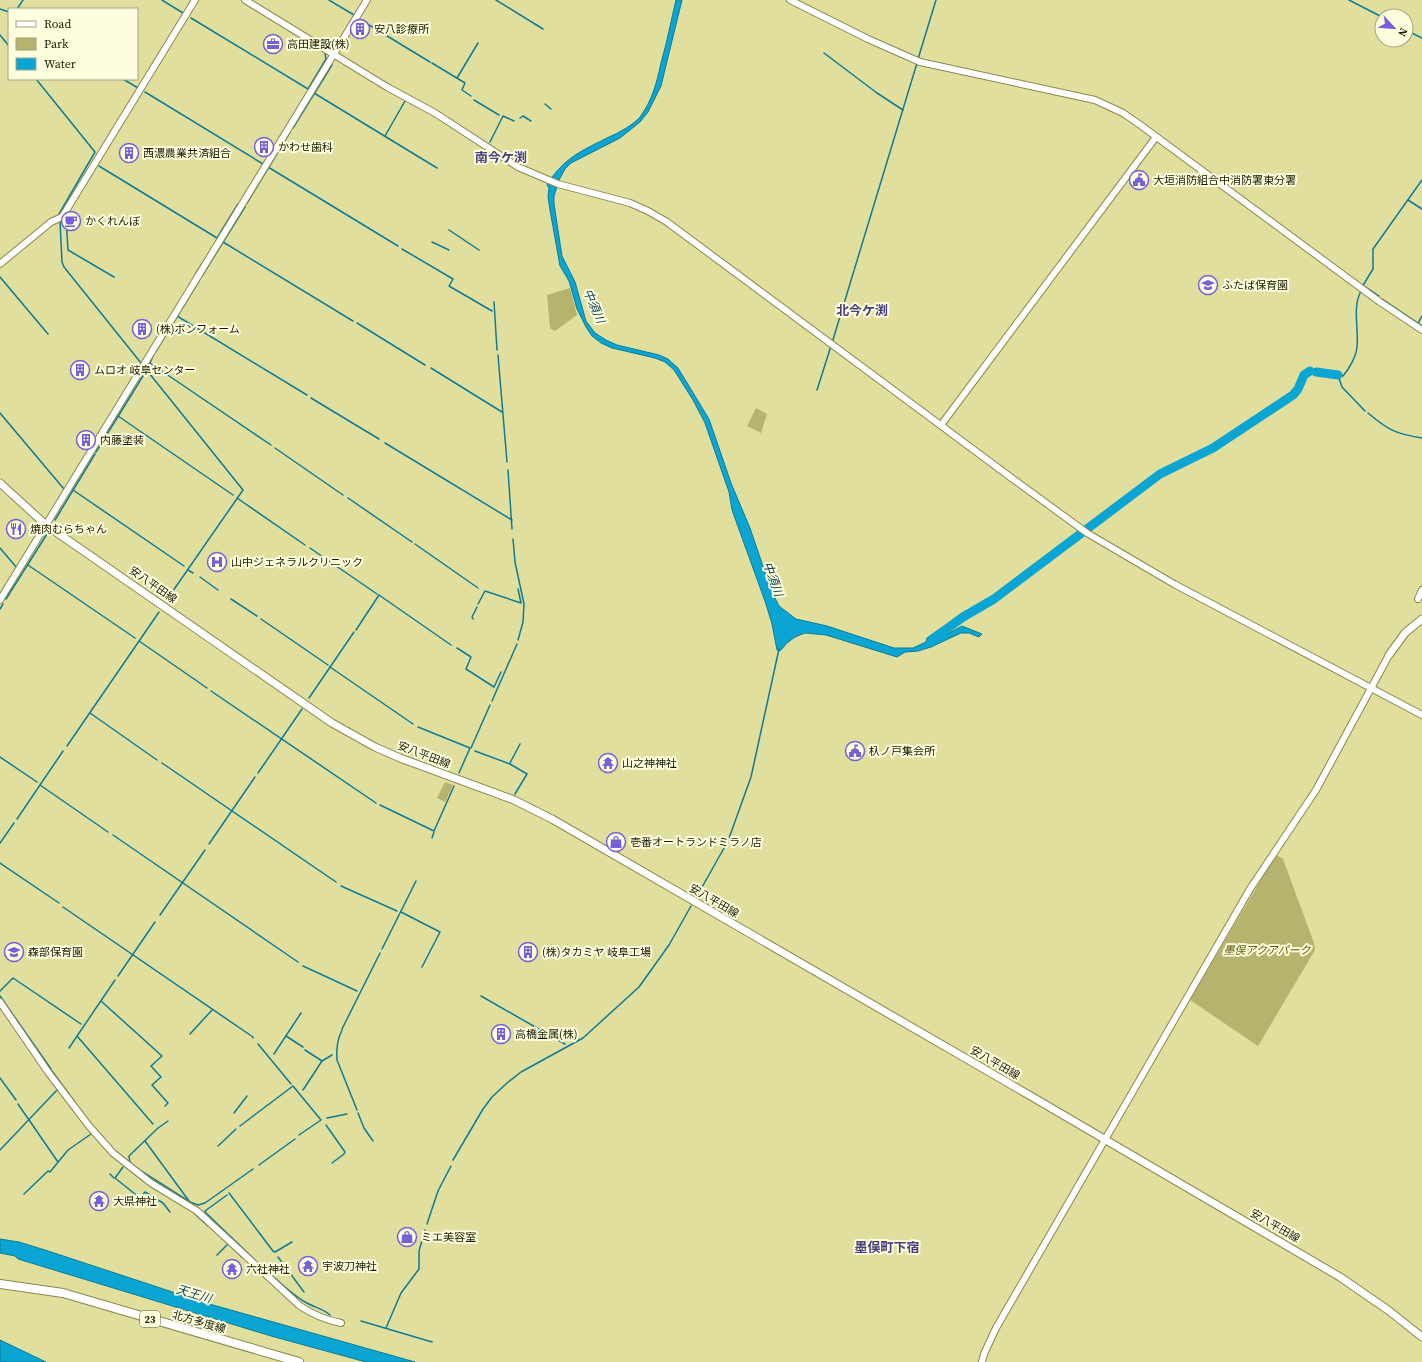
<svg xmlns="http://www.w3.org/2000/svg" width="1422" height="1362" viewBox="0 0 1422 1362" font-family="'Source Serif 4','Noto Sans JP',serif">
<style>
.green{fill:#b6b36e}
.water{fill:#0aa5d3;stroke:#0f7b94}
.lines{fill:none;stroke-linecap:round;stroke-linejoin:round}
.stream{stroke:#0f7b94;stroke-width:1.5}
.river{stroke:#0aa5d3;stroke-width:9}
.tertiary-casing{stroke:#8a884a;stroke-width:8}
.secondary-casing{stroke:#8a884a;stroke-width:9}
.primary-casing{stroke:#8a884a;stroke-width:10}
.tertiary{stroke:#fff;stroke-width:6}
.secondary{stroke:#fff;stroke-width:7}
.primary{stroke:#fff;stroke-width:8}
.labels{text-anchor:middle;dominant-baseline:central;stroke-width:4;stroke-linejoin:round;paint-order:stroke}
.shield{fill:#fefede;stroke:#5f5e44;stroke-width:1}
.shield-label{font-size:10px;font-weight:bold;fill:#1b1a02}
.poi-label{font-size:11px;fill:#1b1a02;stroke:#fefede;text-anchor:start}
.street-label{font-size:11px;fill:#1b1a02;stroke:#fefede}
.park-label{font-size:11px;font-style:italic;fill:#5d5905;stroke:#fefede}
.water-label{font-size:12px;font-style:italic;fill:#074054;stroke:#fefede}
.quarter-label{font-size:13px;font-weight:bold;fill:#48407e;stroke:#fefede}
</style>
<rect width="100%" height="100%" fill="#e0df9e"/>
<g class="green">
<polygon points="570,288 577,315 555,331 550,328 547,295"/>
<polygon points="756,408 767,414 761,433 747,426"/>
<polygon points="445,782 453,785 445,802 437,798"/>
<polygon points="1275,856 1278,856 1283,859 1314,943 1315,950 1258,1046 1190,1000"/>
</g>
<g class="water">
<path d="M676,0h6l-21,86 -13,26 -8,10 -20,16 -49,25 -6,6 -6,11 -5,16v8l8,52 13,26 11,39 9,12 11,7 11,5 42,10 9,4 10,9 31,51 22,64 19,45 21,62 8,16 17,13 31,7 67,22h19l13,-6 1,-4 14,-10 5,7 16,-9 20,8 -3,3 -10,-4h-8l-30,14 -13,4 -13,1 -8,5 -71,-22 -21,-2 -10,4 -8,6 -7,8 -3,-1 -5,-26 -6,-20 -34,-94 -3,-18 -24,-69 -12,-23 -19,-30 -9,-8 -10,-4 -43,-10 -11,-5 -9,-7 -6,-9 -9,-18 -8,-28 -9,-15 -10,-56 -2,-13 1,-9 -2,-3c16,-27 36,-35 62,-48 11,-5 24,-12 31,-20 12,-16 17,-35 21,-54 6,-21 10,-42 15,-63z"/>
<polygon points="0,1239 19,1242 45,1250 206,1303 415,1362 366,1362 271,1336 18,1259 15,1256 0,1253"/>
<polygon points="0,1340 46,1362 0,1362"/>
</g>
<g class="lines">
<g class="stream">
<polyline points="162,0 183,13"/>
<polyline points="329,0 354,15"/>
<polyline points="496,0 543,29"/>
<polyline points="1349,0 1382,17"/>
<polyline points="0,9 9,12"/>
<polyline points="17,9 23,0"/>
<polyline points="191,18 308,89 326,59 325,54"/>
<polyline points="359,19 364,22"/>
<polyline points="369,25 430,62"/>
<polyline points="1406,30 1422,38"/>
<polyline points="0,35 9,46"/>
<polyline points="824,53 877,93 903,110"/>
<polyline points="918,59 936,0"/>
<polyline points="432,63 465,83 462,90 471,96"/>
<polyline points="457,78 478,43"/>
<polyline points="36,79 95,152 59,214 59,217"/>
<polyline points="123,79 138,88"/>
<polyline points="145,92 263,164"/>
<polyline points="314,93 437,168"/>
<polyline points="474,100 499,115"/>
<polyline points="545,104 551,109"/>
<polyline points="520,118 523,116 531,121"/>
<polyline points="293,128 332,65"/>
<polyline points="385,136 405,101"/>
<polyline points="490,142 503,116 514,121"/>
<polyline points="99,166 217,238 238,204"/>
<polyline points="268,167 398,246"/>
<polyline points="1408,200 1422,209"/>
<polyline points="247,203 290,132"/>
<polyline points="70,211 66,218 68,250 114,277"/>
<polyline points="60,221 62,262 64,267 141,363"/>
<polyline points="449,230 479,250"/>
<polyline points="223,242 353,321"/>
<polyline points="432,242 449,250"/>
<polyline points="402,249 453,279 449,286 492,311"/>
<polyline points="196,273 206,258"/>
<polyline points="202,276 245,207"/>
<polyline points="0,277 48,334"/>
<polyline points="1364,286 1379,296"/>
<polyline points="1362,287 1373,269 1373,249 1422,180"/>
<path d="M1361,291c-9,17 -2,38 -4,56 -1,10 -8,22 -14,29l-5,-1 4,12 23,24"/>
<polyline points="1382,299 1422,326"/>
<polyline points="494,302 497,350"/>
<polyline points="177,316 307,395"/>
<polyline points="357,323 425,365"/>
<polyline points="1418,323 1422,316"/>
<polyline points="832,343 917,63"/>
<polyline points="156,351 199,281"/>
<polyline points="498,355 507,462"/>
<polyline points="150,363 153,356"/>
<polyline points="149,364 150,363 271,445"/>
<polyline points="145,368 243,490 168,598"/>
<polyline points="431,368 502,412"/>
<polyline points="817,390 831,346"/>
<polyline points="311,398 379,439"/>
<polyline points="0,413 64,489"/>
<path d="M1368,413c20,17 28,21 54,25"/>
<polyline points="118,416 233,495"/>
<polyline points="385,443 512,520"/>
<polyline points="275,448 343,495"/>
<polyline points="96,452 143,376"/>
<polyline points="508,470 512,529"/>
<polyline points="73,490 184,566"/>
<polyline points="237,498 305,545"/>
<polyline points="348,498 412,542"/>
<polyline points="55,520 95,454"/>
<polyline points="513,539 515,562 524,604 523,622 518,640"/>
<polyline points="415,544 478,588"/>
<polyline points="0,548 17,568"/>
<polyline points="310,548 377,594"/>
<polyline points="28,565 135,638"/>
<polyline points="188,570 193,573"/>
<polyline points="200,577 218,590"/>
<polyline points="379,595 451,645"/>
<polyline points="6,599 47,534"/>
<polyline points="231,599 257,616"/>
<polyline points="478,604 485,591 521,603 518,589"/>
<polyline points="0,609 3,604"/>
<polyline points="261,619 328,665"/>
<polyline points="473,619 472,617 477,607"/>
<polyline points="356,630 379,595"/>
<polyline points="139,641 207,688"/>
<polyline points="457,648 471,657 466,669 494,687 501,672"/>
<polyline points="330,667 413,724"/>
<polyline points="211,691 376,803"/>
<polyline points="309,698 354,632"/>
<polyline points="492,701 517,644"/>
<polyline points="90,713 157,760"/>
<polyline points="418,727 470,748 459,773"/>
<polyline points="67,746 159,612"/>
<polyline points="471,748 490,705"/>
<polyline points="475,751 510,764 527,774 515,794"/>
<polyline points="0,757 37,782"/>
<polyline points="162,763 336,882"/>
<polyline points="510,763 520,744"/>
<polyline points="258,773 302,709"/>
<polyline points="40,785 108,832"/>
<polyline points="380,805 434,831 454,786"/>
<polyline points="17,819 63,751"/>
<polyline points="113,835 298,962"/>
<polyline points="432,838 434,832"/>
<polyline points="0,843 14,823"/>
<polyline points="209,844 255,777"/>
<polyline points="0,863 59,903"/>
<polyline points="341,886 397,911"/>
<polyline points="697,896 728,841 751,777 779,649"/>
<polyline points="63,907 253,1037 253,1038"/>
<polyline points="401,912 440,932 422,967"/>
<polyline points="160,915 205,850"/>
<polyline points="382,949 416,881"/>
<polyline points="303,966 357,991"/>
<polyline points="118,976 155,922"/>
<polyline points="0,991 13,978 81,1024"/>
<polyline points="0,996 51,1069"/>
<polyline points="481,996 565,1044"/>
<polyline points="101,1001 162,1056 151,1066 161,1077 152,1085 168,1103 165,1106"/>
<polyline points="342,1029 380,953"/>
<path d="M342,1030c-5,10 -6,18 -5,30l20,50"/>
<polyline points="190,1034 212,1010"/>
<polyline points="77,1036 153,1124"/>
<polyline points="286,1036 303,1047"/>
<polyline points="258,1044 291,1084"/>
<polyline points="69,1048 115,980"/>
<polyline points="305,1050 322,1061"/>
<polyline points="274,1054 301,1013"/>
<polyline points="52,1071 74,1101"/>
<polyline points="0,1078 16,1100"/>
<polyline points="303,1090 322,1061 332,1055"/>
<polyline points="18,1104 58,1162"/>
<polyline points="234,1113 247,1096"/>
<polyline points="358,1113 364,1128 373,1141"/>
<polyline points="327,1118 347,1114"/>
<polyline points="326,1125 345,1152 344,1154 332,1163"/>
<polyline points="240,1126 293,1086 321,1120 299,1135"/>
<polyline points="145,1141 189,1201"/>
<polyline points="218,1146 236,1129"/>
<polyline points="0,1150 57,1090"/>
<polyline points="453,1160 483,1109 492,1097 507,1083 521,1072 583,1038 639,987 669,945 691,906"/>
<polyline points="130,1163 129,1156 158,1128 168,1121"/>
<polyline points="259,1165 295,1139"/>
<polyline points="123,1167 115,1178 140,1198 145,1192 163,1203 170,1212"/>
<polyline points="138,1169 190,1202 198,1205 205,1203 253,1169"/>
<polyline points="110,1174 114,1178"/>
<polyline points="229,1193 273,1251 275,1252 292,1242"/>
<polyline points="24,1194 48,1171 50,1172 68,1150 91,1134"/>
<polyline points="227,1195 205,1211 206,1213 255,1260"/>
<polyline points="195,1214 208,1226"/>
<polyline points="427,1224 438,1191 451,1166"/>
<polyline points="211,1228 242,1257"/>
<polyline points="217,1255 227,1245"/>
<polyline points="278,1257 304,1292"/>
<path d="M264,1268c13,12 26,25 41,34 8,5 19,7 25,13"/>
<polyline points="361,1321 432,1342"/>
<polyline points="386,1328 401,1293 419,1269 419,1251 425,1230"/>
</g>
<g class="river">
<polyline points="1316,372 1338,375"/>
<polyline points="933,639 963,617 994,599 1160,474 1213,448 1293,395 1298,389 1304,375 1310,371"/>
</g>
<defs>
<g id="tertiary">
<polyline points="245,0 387,87 435,113 518,167 558,184 630,203 648,211 667,222 1013,479 1087,533 1174,584 1422,715"/>
<polyline points="790,0 868,39 920,62 1095,100 1123,113 1139,124 1380,302 1422,330"/>
<polyline points="0,264 51,222 62,217 64,214 195,0"/>
<polyline points="941,425 1156,137"/>
<polyline points="1418,599 1422,590"/>
<polyline points="0,600 367,0"/>
<path d="M0,1002l48,70 41,54 24,27 38,30 46,28 103,95c12,8 26,14 41,17"/>
<polyline points="982,1362 984,1354 996,1328 1250,889 1316,790 1389,655"/>
</g>
<g id="secondary">
<polyline points="0,483 46,525 332,723 375,747 400,758 514,800 552,819 1029,1095 1340,1277 1388,1310 1422,1337"/>
<polyline points="1389,655 1405,633 1422,619"/>
</g>
<polyline id="primary" points="0,1284 63,1293 299,1362"/>
</defs>
<use href="#tertiary" class="tertiary-casing"/>
<use href="#secondary" class="secondary-casing"/>
<use href="#primary" class="primary-casing"/>
<use href="#tertiary" class="tertiary"/>
<use href="#secondary" class="secondary"/>
<use href="#primary" class="primary"/>
</g>
<defs>
<symbol id="building-ring" viewBox="-11 -11 22 22"><circle r="9.5" fill="#fefede" stroke="#7460da" stroke-width="1.5"/><path d="M-4-6H4V6H1V3H-1V6H-4ZM-2.5-4.3h1.7v1.8h-1.7ZM.8-4.3h1.7v1.8H.8ZM-2.5-1h1.7V.8h-1.7ZM.8-1h1.7V.8H.8Z" fill="#7460da"/></symbol>
<symbol id="office-ring" viewBox="-11 -11 22 22"><circle r="9.5" fill="#fefede" stroke="#7460da" stroke-width="1.5"/><path d="M-6-3h4V-5.5h4V-3h4V5H-6ZM-1-4.5V-3h2v-1.5ZM-6 0V1H6V0Z" fill="#7460da"/></symbol>
<symbol id="civic-ring" viewBox="-11 -11 22 22"><circle r="9.5" fill="#fefede" stroke="#7460da" stroke-width="1.5"/><path d="M-.6-6.5H3V-4.5H.6V-3L4-1V1h2V6H-6V1h2V-1L-.6-3ZM-1.2 2.5V6h2.4V2.5Z" fill="#7460da"/></symbol>
<symbol id="cafe-ring" viewBox="-11 -11 22 22"><circle r="9.5" fill="#fefede" stroke="#7460da" stroke-width="1.5"/><path d="M-5.5-4.5H6V0H3Q3 3.5 0 3.5H-2.5Q-5.5 3.5-5.5 0ZM3-3.2v2h1.7v-2ZM-6 4.5H4V6H-6Z" fill="#7460da"/></symbol>
<symbol id="school-ring" viewBox="-11 -11 22 22"><circle r="9.5" fill="#fefede" stroke="#7460da" stroke-width="1.5"/><path d="M0-5L7-2L0 1L-7-2ZM-4 1L0 2.5L4 1V4Q0 6-4 4Z" fill="#7460da"/></symbol>
<symbol id="restaurant-ring" viewBox="-11 -11 22 22"><circle r="9.5" fill="#fefede" stroke="#7460da" stroke-width="1.5"/><path d="M-5-6h1v4h1v-4h1v4h1v-4h1v5L-1.5 .5V6h-2V.5L-5-1ZM5-6V6H3V1.5H1.5Q1.5-4 5-6Z" fill="#7460da"/></symbol>
<symbol id="hospital-ring" viewBox="-11 -11 22 22"><circle r="9.5" fill="#fefede" stroke="#7460da" stroke-width="1.5"/><path d="M-5-5h3v3.5h4V-5h3V5h-3V1.5h-4V5h-3Z" fill="#7460da"/></symbol>
<symbol id="temple-ring" viewBox="-11 -11 22 22"><circle r="9.5" fill="#fefede" stroke="#7460da" stroke-width="1.5"/><path d="M0-6L5-2H3V0L6.5 2.5H4V6H1.5V3h-3V6H-4V2.5H-6.5L-3 0V-2H-5Z" fill="#7460da"/></symbol>
<symbol id="shop-ring" viewBox="-11 -11 22 22"><circle r="9.5" fill="#fefede" stroke="#7460da" stroke-width="1.5"/><path d="M-5-2.5h2.3a2.7 3.5 0 0 1 5.4 0H5L5.5 6h-11ZM-1.5-2.5h3a1.5 2.3 0 0 0-3 0Z" fill="#7460da"/></symbol>
</defs>
<g fill-rule="evenodd">
<use href="#building-ring" x="349" y="18" width="22" height="22"/>
<use href="#office-ring" x="262" y="33" width="22" height="22"/>
<use href="#building-ring" x="253" y="136" width="22" height="22"/>
<use href="#building-ring" x="118" y="142" width="22" height="22"/>
<use href="#civic-ring" x="1128" y="169" width="22" height="22"/>
<use href="#cafe-ring" x="60" y="210" width="22" height="22"/>
<use href="#school-ring" x="1197" y="274" width="22" height="22"/>
<use href="#building-ring" x="131" y="318" width="22" height="22"/>
<use href="#building-ring" x="69" y="359" width="22" height="22"/>
<use href="#building-ring" x="75" y="429" width="22" height="22"/>
<use href="#restaurant-ring" x="5" y="518" width="22" height="22"/>
<use href="#hospital-ring" x="206" y="551" width="22" height="22"/>
<use href="#civic-ring" x="844" y="740" width="22" height="22"/>
<use href="#temple-ring" x="597" y="752" width="22" height="22"/>
<use href="#shop-ring" x="605" y="831" width="22" height="22"/>
<use href="#school-ring" x="3" y="941" width="22" height="22"/>
<use href="#building-ring" x="517" y="941" width="22" height="22"/>
<use href="#building-ring" x="490" y="1023" width="22" height="22"/>
<use href="#temple-ring" x="88" y="1190" width="22" height="22"/>
<use href="#shop-ring" x="396" y="1226" width="22" height="22"/>
<use href="#temple-ring" x="297" y="1255" width="22" height="22"/>
<use href="#temple-ring" x="221" y="1258" width="22" height="22"/>
</g>
<g class="labels">
<rect class="shield" x="140" y="1311" width="20" height="16" rx="3"/>
<g class="shield-label">
<text x="150" y="1319">23</text>
</g>
<g class="poi-label">
<text x="374" y="29">安八診療所</text>
<text x="287" y="44">高田建設(株)</text>
<text x="278" y="147">かわせ歯科</text>
<text x="143" y="153">西濃農業共済組合</text>
<text x="1153" y="180">大垣消防組合中消防署東分署</text>
<text x="85" y="221">かくれんぼ</text>
<text x="1222" y="285">ふたば保育園</text>
<text x="156" y="329">(株)ボンフォーム</text>
<text x="94" y="370">ムロオ 岐阜センター</text>
<text x="100" y="440">内藤塗装</text>
<text x="30" y="529">焼肉むらちゃん</text>
<text x="231" y="562">山中ジェネラルクリニック</text>
<text x="869" y="751">杁ノ戸集会所</text>
<text x="622" y="763">山之神神社</text>
<text x="630" y="842">壱番オートランドミラノ店</text>
<text x="28" y="952">森部保育園</text>
<text x="542" y="952">(株)タカミヤ 岐阜工場</text>
<text x="515" y="1034">高橋金属(株)</text>
<text x="113" y="1201">大県神社</text>
<text x="421" y="1237">ミエ美容室</text>
<text x="322" y="1266">宇波刀神社</text>
<text x="246" y="1269">六社神社</text>
</g>
<g class="street-label">
<text transform="translate(153 585) rotate(35)">安八平田線</text>
<text transform="translate(424 755) rotate(21)">安八平田線</text>
<text transform="translate(714 901) rotate(30)">安八平田線</text>
<text transform="translate(995 1063) rotate(30)">安八平田線</text>
<text transform="translate(1275 1226) rotate(30)">安八平田線</text>
<text transform="translate(199 1322) rotate(16)">北方多度線</text>
</g>
<g class="park-label">
<text x="1267" y="950">墨俣アクアパーク</text>
</g>
<g class="water-label">
<text transform="translate(594 306) rotate(67)">中須川</text>
<text transform="translate(773 579) rotate(70)">中須川</text>
<text transform="translate(194 1294) rotate(17)">天王川</text>
</g>
<g class="quarter-label">
<text x="501" y="157">南今ケ渕</text>
<text x="862" y="310">北今ケ渕</text>
<text x="887" y="1247">墨俣町下宿</text>
</g>
</g>
<rect x="8" y="8" width="130" height="72" fill="#fefede" stroke="#a3a386"/>
<rect x="16" y="21" width="20" height="6" fill="#ffffff" stroke="#a3a386"/>
<text x="44" y="28" font-size="12" fill="#1b1a02">Road</text>
<rect x="16" y="38" width="20" height="12" fill="#b6b36e" stroke="#a3a386"/>
<text x="44" y="48" font-size="12" fill="#1b1a02">Park</text>
<rect x="16" y="58" width="20" height="12" fill="#0aa5d3" stroke="#a3a386"/>
<text x="44" y="68" font-size="12" fill="#1b1a02">Water</text>
<g transform="translate(1394 28) rotate(116)"><circle r="19" fill="#fefede" stroke="#a3a386"/>
<path d="M0-3L7 15L0 10L-7 15Z" fill="#7460da"/>
<text y="-6" font-size="11" font-weight="bold" text-anchor="middle" fill="#1b1a02">N</text>
</g>
</svg>
